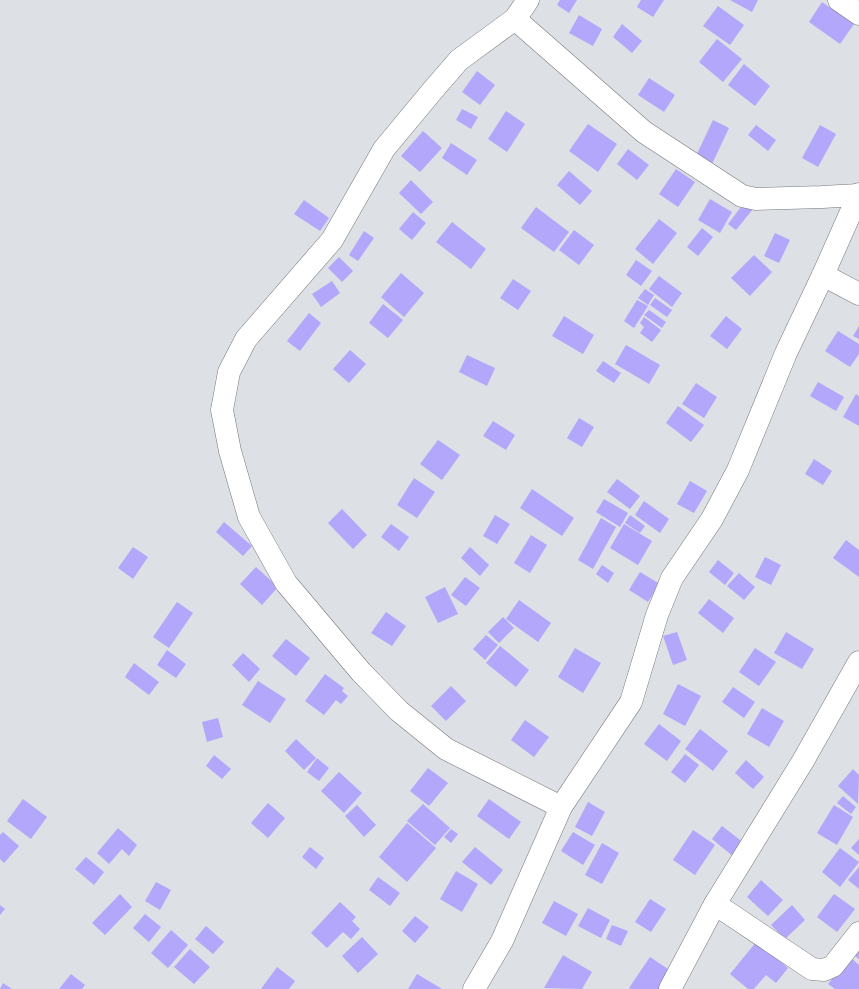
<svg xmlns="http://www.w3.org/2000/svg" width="859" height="989" viewBox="0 0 859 989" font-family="Roboto,sans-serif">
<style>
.building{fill:#b2a7fa}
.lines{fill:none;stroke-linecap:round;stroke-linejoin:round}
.street-casing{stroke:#75777b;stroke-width:23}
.street{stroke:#fff;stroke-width:22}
</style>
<rect width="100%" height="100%" fill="#dde0e5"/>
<g class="building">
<polygon points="560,0 577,0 569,13 557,5"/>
<polygon points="641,0 664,0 653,17 637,7"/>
<polygon points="730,0 758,0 752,12"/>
<polygon points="822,2 854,24 840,44 809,22"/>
<polygon points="718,6 744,25 730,45 703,26"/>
<polygon points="579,15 602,29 593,46 569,33"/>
<polygon points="622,24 642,41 632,53 613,37"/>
<polygon points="717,39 742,59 723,82 699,62"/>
<polygon points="744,64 770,86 755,106 728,85"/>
<polygon points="477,71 495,85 480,105 462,92"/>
<polygon points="649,78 675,95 664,112 638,95"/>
<polygon points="462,109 478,117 471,129 456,120"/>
<polygon points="506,111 525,124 507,152 488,139"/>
<polygon points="713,120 729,128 711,166 695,158"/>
<polygon points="588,124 617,144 598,172 569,151"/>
<polygon points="756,125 776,140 768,151 748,135"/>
<polygon points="820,125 836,134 818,167 802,158"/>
<polygon points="423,131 442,148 420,172 401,156"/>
<polygon points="451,143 477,160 467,175 442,158"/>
<polygon points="628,149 649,165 637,180 617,164"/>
<polygon points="676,169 695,182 678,207 659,194"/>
<polygon points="569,171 592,191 580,205 557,185"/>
<polygon points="411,180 433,202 421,214 399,193"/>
<polygon points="710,199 732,212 720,233 698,220"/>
<polygon points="304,200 329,218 320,231 294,214"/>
<polygon points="744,203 753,209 736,230 728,224"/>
<polygon points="536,207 569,232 554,252 521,228"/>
<polygon points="413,212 426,223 412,240 399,229"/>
<polygon points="659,219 677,233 653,264 635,249"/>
<polygon points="452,222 486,249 471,269 436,242"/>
<polygon points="702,228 713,237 698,256 687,247"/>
<polygon points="574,230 594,245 579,265 559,250"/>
<polygon points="364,231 374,238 358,261 349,255"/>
<polygon points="775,233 790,240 779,263 764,256"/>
<polygon points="754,255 772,272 750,296 731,278"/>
<polygon points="339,257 353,271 342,282 328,268"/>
<polygon points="636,260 652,271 641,286 626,275"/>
<polygon points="401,273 424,293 404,317 381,297"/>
<polygon points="659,276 682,293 672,307 649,289"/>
<polygon points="513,279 531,291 518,310 500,298"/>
<polygon points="332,281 340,293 321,307 312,294"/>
<polygon points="645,289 654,295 648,305 638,298"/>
<polygon points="655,298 672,310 667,317 650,305"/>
<polygon points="637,300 648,306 634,328 624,321"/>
<polygon points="383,304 403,320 388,338 369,323"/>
<polygon points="649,310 666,322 662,328 644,315"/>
<polygon points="309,313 321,323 300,351 287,341"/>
<polygon points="564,316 594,335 583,354 552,336"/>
<polygon points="726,316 742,329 727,349 710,336"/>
<polygon points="644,317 661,330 652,342 640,333 644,327 640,323"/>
<polygon points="859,326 859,339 853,336"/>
<polygon points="838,331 859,344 859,354 850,367 825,351"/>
<polygon points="626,345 660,365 649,384 615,364"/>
<polygon points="350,350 366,364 349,383 333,369"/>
<polygon points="467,355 495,368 487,386 459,372"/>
<polygon points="603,361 621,373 614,383 596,371"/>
<polygon points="818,382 844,397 836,411 810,396"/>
<polygon points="696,383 717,397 704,418 682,404"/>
<polygon points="856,394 859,396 859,426 843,417"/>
<polygon points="678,406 704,425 691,442 666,423"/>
<polygon points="579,418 594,427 582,447 567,438"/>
<polygon points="493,421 515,435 506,450 483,436"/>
<polygon points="438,440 460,455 442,480 420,464"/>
<polygon points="814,459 832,471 823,485 805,474"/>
<polygon points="414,478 435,492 417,518 397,505"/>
<polygon points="617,479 640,496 630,509 607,492"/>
<polygon points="690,481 707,491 694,513 677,504"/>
<polygon points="532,489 574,518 562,536 520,508"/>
<polygon points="604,499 628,513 620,527 596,512"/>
<polygon points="644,501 669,519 660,533 635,515"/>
<polygon points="342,509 367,535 353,549 328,523"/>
<polygon points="495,515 510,524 497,544 483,536"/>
<polygon points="630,515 645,526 640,533 625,523"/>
<polygon points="601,518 616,527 593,569 578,560"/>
<polygon points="224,522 252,546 243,556 216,532"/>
<polygon points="391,524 409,537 399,551 381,537"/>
<polygon points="624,524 652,541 638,565 610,548"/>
<polygon points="531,535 547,545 530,573 514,563"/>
<polygon points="846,540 859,550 859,577 833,558"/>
<polygon points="133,547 148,557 133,579 118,568"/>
<polygon points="470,547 489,565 480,576 461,558"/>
<polygon points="765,557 781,565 771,585 755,577"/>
<polygon points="718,560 734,573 725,585 709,572"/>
<polygon points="602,565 614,573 608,583 596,574"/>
<polygon points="256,567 278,587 262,605 240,584"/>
<polygon points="640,572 660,584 648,602 629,590"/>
<polygon points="739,573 755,587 744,600 727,586"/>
<polygon points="465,577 480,588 466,606 451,595"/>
<polygon points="445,587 458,614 438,623 425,597"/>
<polygon points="709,599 734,618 723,633 698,613"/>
<polygon points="519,600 551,623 538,642 506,619"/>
<polygon points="177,602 193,613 169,648 153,637"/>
<polygon points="386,612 406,626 392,646 371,633"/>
<polygon points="503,617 514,628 499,643 488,632"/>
<polygon points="677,632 687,660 673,665 663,636"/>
<polygon points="786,632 814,649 802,669 774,653"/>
<polygon points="486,635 498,645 485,660 473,649"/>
<polygon points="286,639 310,658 296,676 272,656"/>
<polygon points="500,646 529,670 516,687 486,663"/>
<polygon points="575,648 601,663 583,693 558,677"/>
<polygon points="755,648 776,662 759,686 739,672"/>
<polygon points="167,650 186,664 176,678 157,665"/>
<polygon points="243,653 260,669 249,682 232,665"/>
<polygon points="134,663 159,682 149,695 125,677"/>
<polygon points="325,674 344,688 342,691 348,696 341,704 336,700 324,715 305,701"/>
<polygon points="258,681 286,699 270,723 242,705"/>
<polygon points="678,684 701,696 685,726 663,714"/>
<polygon points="451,686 466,701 446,721 431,706"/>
<polygon points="733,687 755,702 744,718 722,702"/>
<polygon points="762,708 784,721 769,747 747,734"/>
<polygon points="218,718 223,737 207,742 202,722"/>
<polygon points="525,720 549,737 534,757 511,740"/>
<polygon points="659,724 681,741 667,761 644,744"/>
<polygon points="700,729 728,751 713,771 685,749"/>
<polygon points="296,739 316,758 304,770 285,751"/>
<polygon points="685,754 699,765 685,783 671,772"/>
<polygon points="214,755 231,769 222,779 206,766"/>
<polygon points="317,758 329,768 319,781 307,772"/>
<polygon points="746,760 764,777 753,789 735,773"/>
<polygon points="428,768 448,783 429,806 410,791"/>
<polygon points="853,769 859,775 858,804 838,786"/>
<polygon points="339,772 362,793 344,813 321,791"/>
<polygon points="843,796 856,807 851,814 837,803"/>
<polygon points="23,799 47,817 31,839 7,821"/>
<polygon points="489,799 521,822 509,839 477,816"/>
<polygon points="588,802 605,812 592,836 575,827"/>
<polygon points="268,803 285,818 268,838 251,823"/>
<polygon points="423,804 450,828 435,845 407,821"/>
<polygon points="357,805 376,825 364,837 345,816"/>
<polygon points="834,805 853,817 837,845 817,833"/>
<polygon points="407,823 436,848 407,882 379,857"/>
<polygon points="722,826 744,843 734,857 712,839"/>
<polygon points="118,828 137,845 129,856 122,849 109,864 97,853"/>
<polygon points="451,829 458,834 451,843 444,837"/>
<polygon points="693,830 715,845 695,875 673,860"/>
<polygon points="3,832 19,846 4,863 0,859 0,835"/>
<polygon points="573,832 595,845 583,865 561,851"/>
<polygon points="859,839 859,855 851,848"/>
<polygon points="602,843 619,853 602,884 585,875"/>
<polygon points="310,847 324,858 316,869 302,857"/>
<polygon points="475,847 503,870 491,885 462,862"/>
<polygon points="840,848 859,862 840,887 822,872"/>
<polygon points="86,857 104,872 94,885 75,869"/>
<polygon points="859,867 859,889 848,880"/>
<polygon points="456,871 478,884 462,912 440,899"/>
<polygon points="378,877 400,893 390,906 369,890"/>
<polygon points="761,880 783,900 768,916 747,897"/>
<polygon points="156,882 171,890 160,910 145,901"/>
<polygon points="120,894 132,907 105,935 92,923"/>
<polygon points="834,894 855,909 837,932 817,917"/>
<polygon points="650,899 666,909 651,932 635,922"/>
<polygon points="554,901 578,914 566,936 542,923"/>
<polygon points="340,902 356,917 352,921 360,929 351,939 343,932 327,948 311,933"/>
<polygon points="0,905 5,909 0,915"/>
<polygon points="792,905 805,920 785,939 771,925"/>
<polygon points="588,908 610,920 601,938 578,926"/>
<polygon points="145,914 161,927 149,942 133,928"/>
<polygon points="415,916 429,927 415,943 402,931"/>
<polygon points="612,925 628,931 621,946 606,939"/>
<polygon points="206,926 224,942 213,954 195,939"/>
<polygon points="171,930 188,945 168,968 151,953"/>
<polygon points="362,937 378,954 358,973 342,956"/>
<polygon points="757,941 788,968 776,983 766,975 754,989 748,989 730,974"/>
<polygon points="859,942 859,959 851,953"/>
<polygon points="190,949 210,967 194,984 174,967"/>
<polygon points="563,955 592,972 582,989 544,988"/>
<polygon points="650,957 671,971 659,989 631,989 629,988"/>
<polygon points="850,957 859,965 859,989 835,989 828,984"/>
<polygon points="277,967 295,981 289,989 261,989"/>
<polygon points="71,974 85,985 82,989 59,989"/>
<polygon points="417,974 442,989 408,989"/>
<polygon points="3,983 12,989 0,989"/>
</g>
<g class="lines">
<defs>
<g id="street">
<polyline points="528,0 515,19 459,60 433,90 384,149 332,240 246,339 229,372 222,410 230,451 249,517 286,583 361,672 399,711 446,749 561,807"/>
<polyline points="839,0 859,14"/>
<polyline points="515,19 644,132 742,196 756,199 822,197 859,195"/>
<polyline points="823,275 859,294"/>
<polyline points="715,904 812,969 824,970 833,966 859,933"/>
<polyline points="474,989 502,941 561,807 631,702 657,615 672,578 712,519 738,470 786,353 823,275 859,194"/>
<polyline points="670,989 715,904 803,761 859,662"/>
</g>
</defs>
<use href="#street" class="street-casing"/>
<use href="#street" class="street"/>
</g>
</svg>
